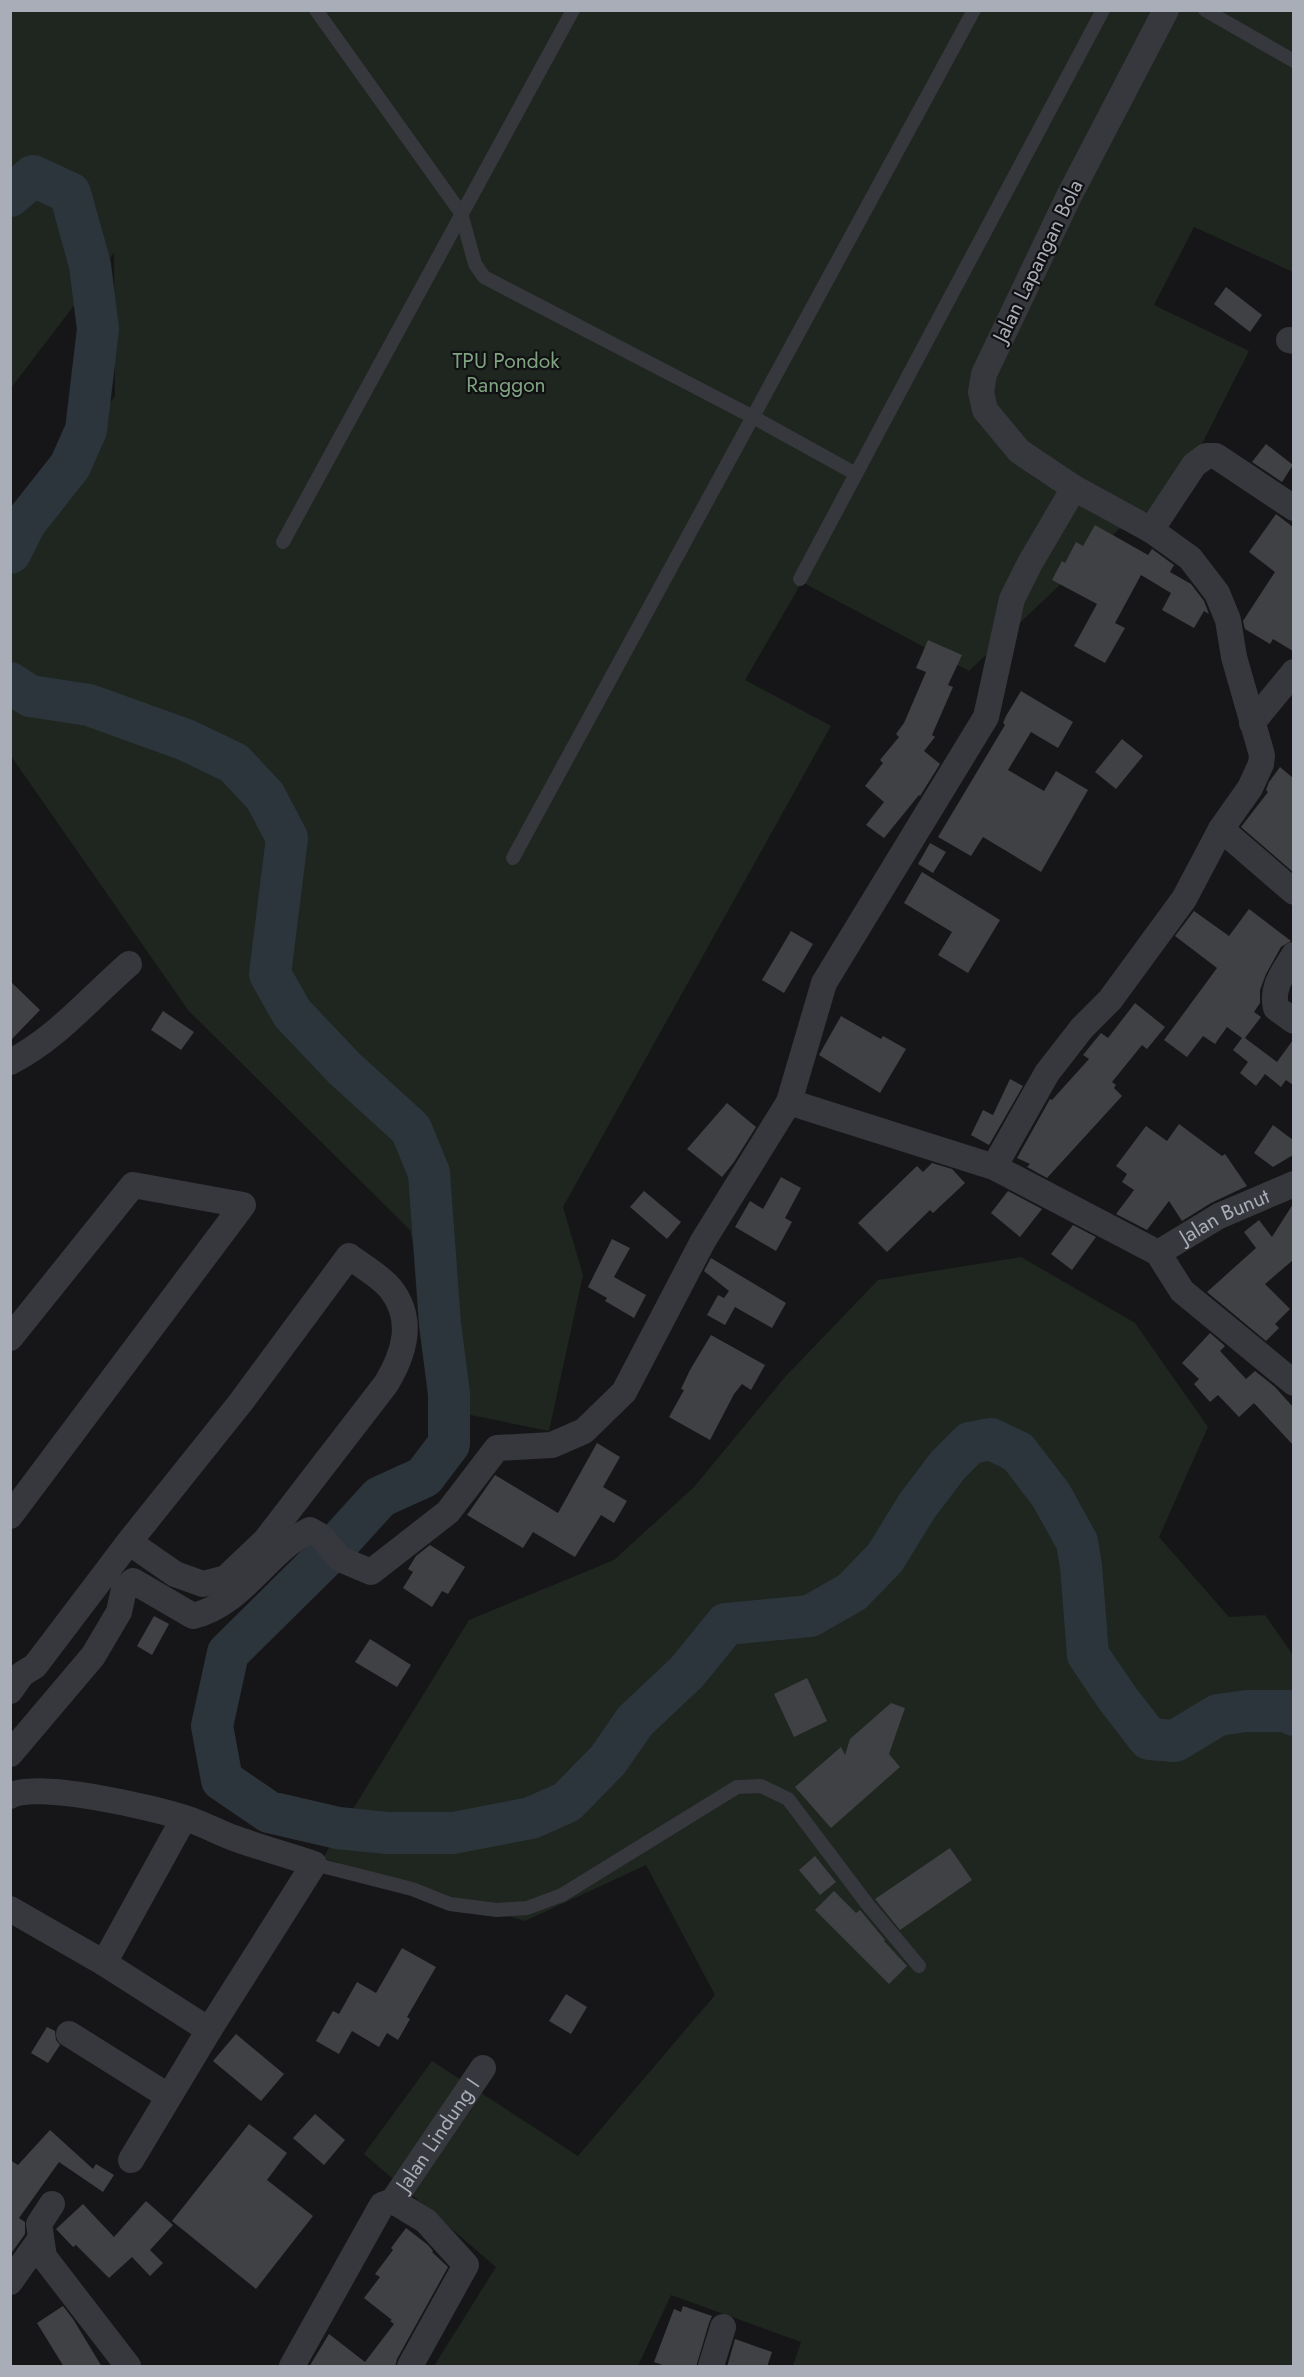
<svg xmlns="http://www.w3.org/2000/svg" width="1304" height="2377" viewBox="0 0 1304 2377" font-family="Jost,sans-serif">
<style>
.green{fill:#1e261f}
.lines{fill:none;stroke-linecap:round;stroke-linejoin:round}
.river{stroke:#2c353c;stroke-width:42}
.building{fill:#404145}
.lane{stroke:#37383d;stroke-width:14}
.street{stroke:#37383d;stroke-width:26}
.labels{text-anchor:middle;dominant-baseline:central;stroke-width:4.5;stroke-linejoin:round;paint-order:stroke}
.street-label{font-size:21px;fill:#a8adb8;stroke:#111113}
.park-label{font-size:21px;fill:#7fa381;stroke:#111113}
</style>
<rect width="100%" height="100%" fill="#161618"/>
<g class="green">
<polygon points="11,11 1293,11 1293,272 1194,227 1154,305 1249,351 1172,503 1133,516 969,671 802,582 745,680 831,726 563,1207 583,1275 549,1431 446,1410 410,1230 188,1010 11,756 11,539 115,396 114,253 11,388"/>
<polygon points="1021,1257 1135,1323 1208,1427 1159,1537 1229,1617 1265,1615 1293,1655 1293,2366 793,2366 801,2342 671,2295 638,2366 434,2366 496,2267 364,2154 432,2061 578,2156 715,1995 646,1865 525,1921 323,1858 469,1620 614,1560 694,1487 785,1377 878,1280"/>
</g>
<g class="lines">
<g class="river">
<polyline points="10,196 33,176 70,193 90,265 98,329 86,430 70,466 25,523 10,553"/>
<polyline points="10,683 30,696 89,705 186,740 234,763 265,796 287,838 270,974 292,1013 344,1068 411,1129 429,1173 440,1324 449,1394 449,1444 424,1477 380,1497 329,1553 228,1653 212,1726 222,1780 269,1812 338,1828 387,1833 453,1833 531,1818 567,1802 608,1760 635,1721 687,1672 726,1624 810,1616 852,1592 885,1558 917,1506 948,1465 970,1443 991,1439 1018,1452 1051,1495 1077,1542 1081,1566 1088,1655 1118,1699 1149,1739 1175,1741 1218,1715 1246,1711 1289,1711 1294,1715"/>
</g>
</g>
<g class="building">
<polygon points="1226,287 1262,315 1250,332 1214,304"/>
<polygon points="1266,444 1293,465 1282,482 1252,462"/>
<polygon points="1276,514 1293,527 1293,651 1273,639 1270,644 1245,629 1243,621 1275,572 1249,552"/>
<polygon points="1095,525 1148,555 1152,549 1174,565 1170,572 1191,584 1204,601 1209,614 1204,611 1194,628 1162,610 1171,593 1141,575 1115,623 1125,628 1105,663 1074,646 1097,604 1052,580 1062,561 1065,563 1076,542 1083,546"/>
<polygon points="928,640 962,655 948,685 953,687 932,735 935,737 924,751 940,764 920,796 919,795 884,838 866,825 884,802 865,786 883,763 880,760 899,737 896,734 904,723 926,672 916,668"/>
<polygon points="1021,691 1073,722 1058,748 1031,732 1008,770 1044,791 1056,771 1088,790 1041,872 983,837 971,856 938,837 1005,725 1003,723 1006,716"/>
<polygon points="1122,739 1143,756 1116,789 1095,772"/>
<polygon points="1280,767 1293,778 1293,872 1241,827 1268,792 1266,790 1269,782"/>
<polygon points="930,843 946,852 933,873 918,864"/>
<polygon points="922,872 1000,920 968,973 938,955 952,932 904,903"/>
<polygon points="1249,909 1291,941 1281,947 1266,974 1260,990 1260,1003 1254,1012 1261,1017 1245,1038 1277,1062 1293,1040 1293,1085 1286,1080 1281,1087 1265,1074 1256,1086 1240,1073 1248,1062 1233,1050 1242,1038 1227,1027 1215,1044 1203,1036 1187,1057 1164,1040 1217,968 1175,936 1194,911 1229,936"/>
<polygon points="791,931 813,944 784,993 762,980"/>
<polygon points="10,981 40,1010 10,1041"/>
<polygon points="1135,1003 1165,1027 1147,1049 1142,1045 1112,1082 1116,1085 1114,1088 1122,1096 1047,1178 1027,1167 1030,1164 1017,1158 1050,1099 1052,1100 1089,1059 1083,1055 1101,1033 1108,1038"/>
<polygon points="163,1011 194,1032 181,1050 151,1030"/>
<polygon points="841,1016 881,1039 883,1036 906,1049 880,1093 819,1055"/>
<polygon points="1010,1079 1023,1086 989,1145 971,1135 983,1110 993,1115"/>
<polygon points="727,1103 756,1127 734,1162 722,1177 687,1149"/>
<polygon points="1179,1124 1222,1156 1225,1154 1247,1186 1211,1203 1182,1221 1169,1201 1147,1230 1116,1214 1134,1190 1122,1182 1127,1174 1116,1166 1146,1126 1167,1141"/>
<polygon points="1273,1125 1293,1140 1293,1155 1273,1167 1254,1153"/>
<polygon points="932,1163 952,1169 965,1183 933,1213 930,1210 887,1252 858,1223 917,1166 923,1172"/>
<polygon points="781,1177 801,1188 785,1218 792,1222 776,1251 735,1227 750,1201 763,1209"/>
<polygon points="644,1191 681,1222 667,1239 630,1207"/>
<polygon points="1008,1191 1042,1209 1020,1237 991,1213"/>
<polygon points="1293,1204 1293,1260 1265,1284 1290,1309 1275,1324 1279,1328 1266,1341 1207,1292 1256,1248 1244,1232 1259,1220 1272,1237"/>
<polygon points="1073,1225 1096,1237 1072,1270 1051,1254"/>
<polygon points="612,1239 630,1248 614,1277 646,1295 634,1318 605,1301 607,1298 588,1287"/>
<polygon points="711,1258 786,1303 772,1328 735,1307 725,1325 707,1315 718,1295 724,1298 729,1291 704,1271"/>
<polygon points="1210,1333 1225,1346 1220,1351 1246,1379 1255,1371 1275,1387 1293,1407 1293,1445 1254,1403 1239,1417 1218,1395 1210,1402 1194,1384 1199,1379 1182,1363"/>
<polygon points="711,1335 765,1365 751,1390 742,1384 734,1394 710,1440 669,1417 684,1390 681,1389 690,1370"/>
<polygon points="597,1443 620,1457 603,1487 627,1501 614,1523 601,1515 575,1557 533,1532 523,1548 467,1515 495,1475 558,1513"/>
<polygon points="430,1545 465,1567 448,1594 442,1591 432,1607 403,1588 413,1572 408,1569 416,1556"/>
<polygon points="154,1616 169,1624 152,1655 137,1646"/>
<polygon points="370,1639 411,1665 397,1687 355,1662"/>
<polygon points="807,1678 827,1721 794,1737 774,1694"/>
<polygon points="891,1703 905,1708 889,1754 900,1767 831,1828 795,1787 841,1747 845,1755 850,1739"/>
<polygon points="950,1848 972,1880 900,1930 875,1899"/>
<polygon points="815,1856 836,1882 820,1895 799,1870"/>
<polygon points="834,1891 856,1913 860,1910 885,1940 884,1941 907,1966 889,1984 815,1910"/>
<polygon points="402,1948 436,1967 407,2017 410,2019 398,2040 387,2033 379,2047 352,2031 339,2054 316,2041 333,2011 339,2014 357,1982 376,1993"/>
<polygon points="566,1994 587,2007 571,2034 549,2021"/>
<polygon points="47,2027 55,2031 56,2040 60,2045 48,2063 31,2053"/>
<polygon points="236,2034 284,2074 261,2101 213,2061"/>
<polygon points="315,2114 345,2140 324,2165 293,2138"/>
<polygon points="249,2124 287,2153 267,2180 313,2216 256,2289 172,2221"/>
<polygon points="50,2130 93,2169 96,2164 114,2175 103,2192 59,2162 19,2218 25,2222 25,2234 10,2255 10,2160 18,2165"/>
<polygon points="146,2201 173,2225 150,2250 163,2263 150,2276 132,2257 109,2278 76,2245 73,2247 56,2229 83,2204 114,2237"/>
<polygon points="406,2228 428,2245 433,2251 432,2252 448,2267 397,2359 395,2367 309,2367 329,2334 365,2362 394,2324 390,2321 392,2320 364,2298 380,2277 375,2274 393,2250 391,2248"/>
<polygon points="63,2306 73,2319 102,2367 64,2367 37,2323"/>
<polygon points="683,2306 712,2316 709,2323 696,2367 668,2367 654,2362 674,2309 681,2312"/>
<polygon points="735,2339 772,2352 767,2367 727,2367"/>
</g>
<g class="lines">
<g class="lane">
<polyline points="316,10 461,213 475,264 484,277 753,417 856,474 1103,10"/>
<polyline points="1205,10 1294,61"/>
<polyline points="283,542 573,10"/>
<polyline points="800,579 856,474"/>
<polyline points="513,858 974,10"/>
<polyline points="314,1864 412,1889 450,1904 497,1910 527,1908 562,1895 737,1787 761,1786 788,1799 868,1905 919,1966"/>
</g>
<g class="street">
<polyline points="1166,10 1069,196 984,374 981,392 985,410 1019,451 1074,488 1151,530 1194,465 1206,456 1216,456 1294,508"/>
<polyline points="1289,340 1294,341"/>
<polyline points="1252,723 1294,672"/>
<polyline points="1221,829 1294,892"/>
<path d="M1294,955c-11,18 -23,32 -18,53l18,13"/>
<path d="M10,1062c46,-23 81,-65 119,-98"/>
<polyline points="789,1102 994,1167 1158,1253 1182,1291 1294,1383"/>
<polyline points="994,1167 1047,1073 1082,1028 1110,1000 1184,899 1221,829 1250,788 1261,764 1262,755 1234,657 1228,620 1217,593 1190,558 1151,530"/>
<path id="s1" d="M1158,1253l61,-37 75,-32"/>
<polyline points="10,1338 133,1185 243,1205 10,1516"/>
<path d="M10,1691l12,-17 13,-8 94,-124 112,-140 108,-146c13,10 31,20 41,32 25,31 15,65 -4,96l-121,157 -39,37 -23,6 -28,-10 -46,-32"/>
<path d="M10,1754l83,-98 26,-44 5,-23 9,-8 60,35c49,-11 74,-65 117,-86l12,7 18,22 31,13 77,-60 49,-64 55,-3 32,-14 40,-39 79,-151 86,-139 35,-119 162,-266 26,-118 18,-36 44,-75"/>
<path d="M10,1796c24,-16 145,12 175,22 16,5 31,13 46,19 27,10 56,18 83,27l-105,166 -105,-67 -94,-54"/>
<polyline points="104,1963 184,1818"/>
<polyline points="69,2034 168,2096"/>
<polyline points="131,2160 209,2030"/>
<polyline points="393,2201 426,2221 466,2265 410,2366"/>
<path id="s2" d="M393,2201l90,-133"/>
<polyline points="52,2204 39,2224 44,2257 128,2366"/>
<polyline points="10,2282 41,2238"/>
<polyline points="292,2366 382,2205 393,2201"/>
<polyline points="711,2366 723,2327"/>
</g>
</g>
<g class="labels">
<g class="street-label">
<text transform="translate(1038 261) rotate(-64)">Jalan Lapangan Bola</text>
<text stroke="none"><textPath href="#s1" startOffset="76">Jalan Bunut</textPath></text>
<text stroke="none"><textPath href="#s2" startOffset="80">Jalan Lindung I</textPath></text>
</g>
<g class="park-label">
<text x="506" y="361">TPU Pondok<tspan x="506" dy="24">Ranggon</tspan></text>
</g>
</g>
<rect width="1304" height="2377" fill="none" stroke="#a8adb8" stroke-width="24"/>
</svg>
